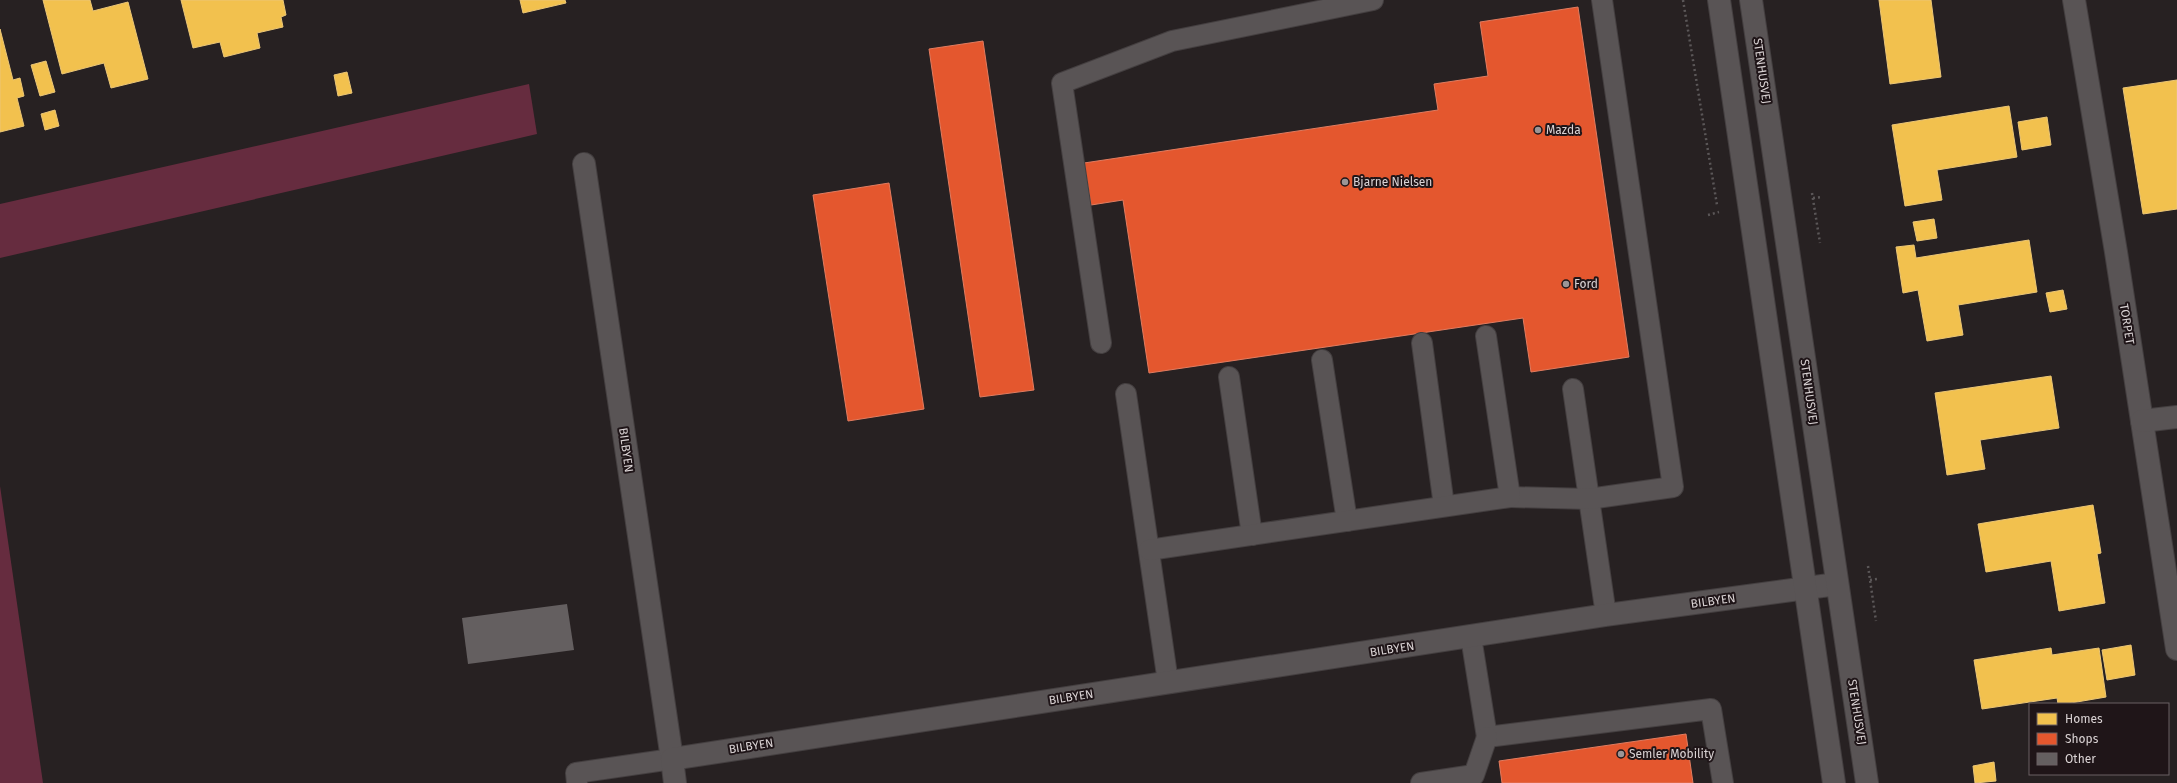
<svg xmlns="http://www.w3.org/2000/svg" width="2177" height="783" viewBox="0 0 2177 783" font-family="'Fira Sans',sans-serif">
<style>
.green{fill:#662c3f}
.homes{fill:#f2c14e;stroke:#ebc676}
.shops{fill:#e4572e;stroke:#e17c60}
.building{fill:#645f60}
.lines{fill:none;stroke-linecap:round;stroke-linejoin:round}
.lane-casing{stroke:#443f40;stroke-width:22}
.street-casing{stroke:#443f40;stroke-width:24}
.secondary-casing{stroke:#443f40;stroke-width:24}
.path{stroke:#5b5758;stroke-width:2.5;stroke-dasharray:2 3;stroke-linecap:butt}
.lane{stroke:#595455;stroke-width:20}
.street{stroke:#595455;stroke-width:22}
.secondary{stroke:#595455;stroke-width:22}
.poi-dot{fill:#9b9596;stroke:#1f1518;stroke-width:1.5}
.labels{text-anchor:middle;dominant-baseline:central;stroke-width:4;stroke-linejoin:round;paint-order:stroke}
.street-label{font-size:12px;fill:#dad3d4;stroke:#1f1518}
.poi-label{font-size:12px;fill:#dad3d4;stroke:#1f1518;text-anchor:start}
</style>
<rect width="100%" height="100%" fill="#272122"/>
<g class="green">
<polygon points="529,84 537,134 0,258 0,204"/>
<polygon points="0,486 43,783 0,783"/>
</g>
<g class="homes">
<polygon points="43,0 90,0 93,11 128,2 148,79 111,88 104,63 62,74"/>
<polygon points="181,0 283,0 286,15 281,17 283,27 257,33 260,48 224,57 220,42 193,48"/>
<polygon points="520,0 565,0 566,3 523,13"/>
<polygon points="1879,0 1931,0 1941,77 1890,84"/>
<polygon points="0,29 13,80 20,78 24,96 17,98 24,126 0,132"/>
<polygon points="46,61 55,92 40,96 31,65"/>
<polygon points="347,72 352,93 338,96 334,75"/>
<polygon points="2177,80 2177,209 2143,214 2123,88"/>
<polygon points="2009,106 2017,157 1937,170 1942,200 1905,206 1892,125"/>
<polygon points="55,110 59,126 45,130 41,114"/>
<polygon points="2047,117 2051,145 2022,150 2018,122"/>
<polygon points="1934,219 1937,238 1917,241 1913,222"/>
<polygon points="2029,240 2037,292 1958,305 1963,335 1927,341 1918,290 1903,293 1896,247 1914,245 1916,258"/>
<polygon points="2063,290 2067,309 2050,312 2046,293"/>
<polygon points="2051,376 2059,428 1980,440 1985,469 1947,475 1935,393"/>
<polygon points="2093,505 2101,553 2097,554 2105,603 2059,611 2051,561 1986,572 1978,524"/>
<polygon points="2131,645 2135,675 2107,680 2102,650"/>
<polygon points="2051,648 2052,655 2099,648 2106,697 2065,704 2058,704 2057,698 1982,709 1974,660"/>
<polygon points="1994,762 1996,781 1975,783 1973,766"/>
</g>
<g class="shops">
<polygon points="1578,7 1629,357 1531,372 1523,318 1149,373 1123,200 1091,205 1084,163 1438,110 1434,84 1488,76 1480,22"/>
<polygon points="983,41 1034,390 980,397 929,49"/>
<polygon points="889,183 924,409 848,421 813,195"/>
<polygon points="1686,734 1693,783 1502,783 1499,761"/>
</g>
<polygon class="building" points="567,604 574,650 468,664 462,618"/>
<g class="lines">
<defs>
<g id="lane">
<polyline points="1101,343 1062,83 1172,41 1373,0"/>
<polyline points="1422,343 1444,506"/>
<polyline points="1322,360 1347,521"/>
<polyline points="1229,377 1252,535"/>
<polyline points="1573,389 1606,615"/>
<polyline points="1126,394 1168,682"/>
<polyline points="1510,497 1589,499 1673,487 1602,0"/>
<polyline points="1149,550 1510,497 1486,336"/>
<polyline points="1471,637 1487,737 1711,709 1723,783"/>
<polyline points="577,783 576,773 672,759"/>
<polyline points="1421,783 1474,775 1487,737"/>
</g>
<g id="street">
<polyline points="2074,0 2116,252 2177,649"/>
<polyline points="584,164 672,759"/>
<polyline points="2142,421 2177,417"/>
<polyline points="675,783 672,759 1606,615 1837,584"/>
</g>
<g id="secondary">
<polyline points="1719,0 1834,783"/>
<polyline points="1751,0 1867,783"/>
</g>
</defs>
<use href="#lane" class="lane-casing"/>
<use href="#street" class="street-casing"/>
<use href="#secondary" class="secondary-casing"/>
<g class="path">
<polyline points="1683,0 1717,205"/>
<polyline points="1812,193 1820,243"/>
<polyline points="1813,198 1822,197"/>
<polyline points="1708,215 1719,212"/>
<polyline points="1868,566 1876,621"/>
<polyline points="1870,580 1877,579"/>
</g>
<use href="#lane" class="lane"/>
<use href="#street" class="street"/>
<use href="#secondary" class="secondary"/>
</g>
<g class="poi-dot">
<circle cx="1538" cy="130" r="4"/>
<circle cx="1345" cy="182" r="4"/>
<circle cx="1566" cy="284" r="4"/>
<circle cx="1621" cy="754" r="4"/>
</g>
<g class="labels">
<g class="street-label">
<text transform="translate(1762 71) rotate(82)">STENHUSVEJ</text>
<text transform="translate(2127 324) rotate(81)">TORPET</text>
<text transform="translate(1809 392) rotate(82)">STENHUSVEJ</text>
<text transform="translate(626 450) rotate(82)">BILBYEN</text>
<text transform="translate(1713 601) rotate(-8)">BILBYEN</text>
<text transform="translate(1392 649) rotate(-9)">BILBYEN</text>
<text transform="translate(1071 697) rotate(-9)">BILBYEN</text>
<text transform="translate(1857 712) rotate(81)">STENHUSVEJ</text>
<text transform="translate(751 746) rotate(-9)">BILBYEN</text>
</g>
<g class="poi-label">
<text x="1546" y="130">Mazda</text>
<text x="1353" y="182">Bjarne Nielsen</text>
<text x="1574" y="284">Ford</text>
<text x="1629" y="754">Semler Mobility</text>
</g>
</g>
<rect x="2029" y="703" width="140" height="72" fill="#1f1518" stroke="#6a6163"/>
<rect x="2037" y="713" width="20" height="12" fill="#f2c14e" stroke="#6a6163"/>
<text x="2065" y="723" font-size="12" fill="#dad3d4">Homes</text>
<rect x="2037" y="733" width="20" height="12" fill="#e4572e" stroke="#6a6163"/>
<text x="2065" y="743" font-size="12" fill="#dad3d4">Shops</text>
<rect x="2037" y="753" width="20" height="12" fill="#645f60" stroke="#6a6163"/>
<text x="2065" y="763" font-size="12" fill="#dad3d4">Other</text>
</svg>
